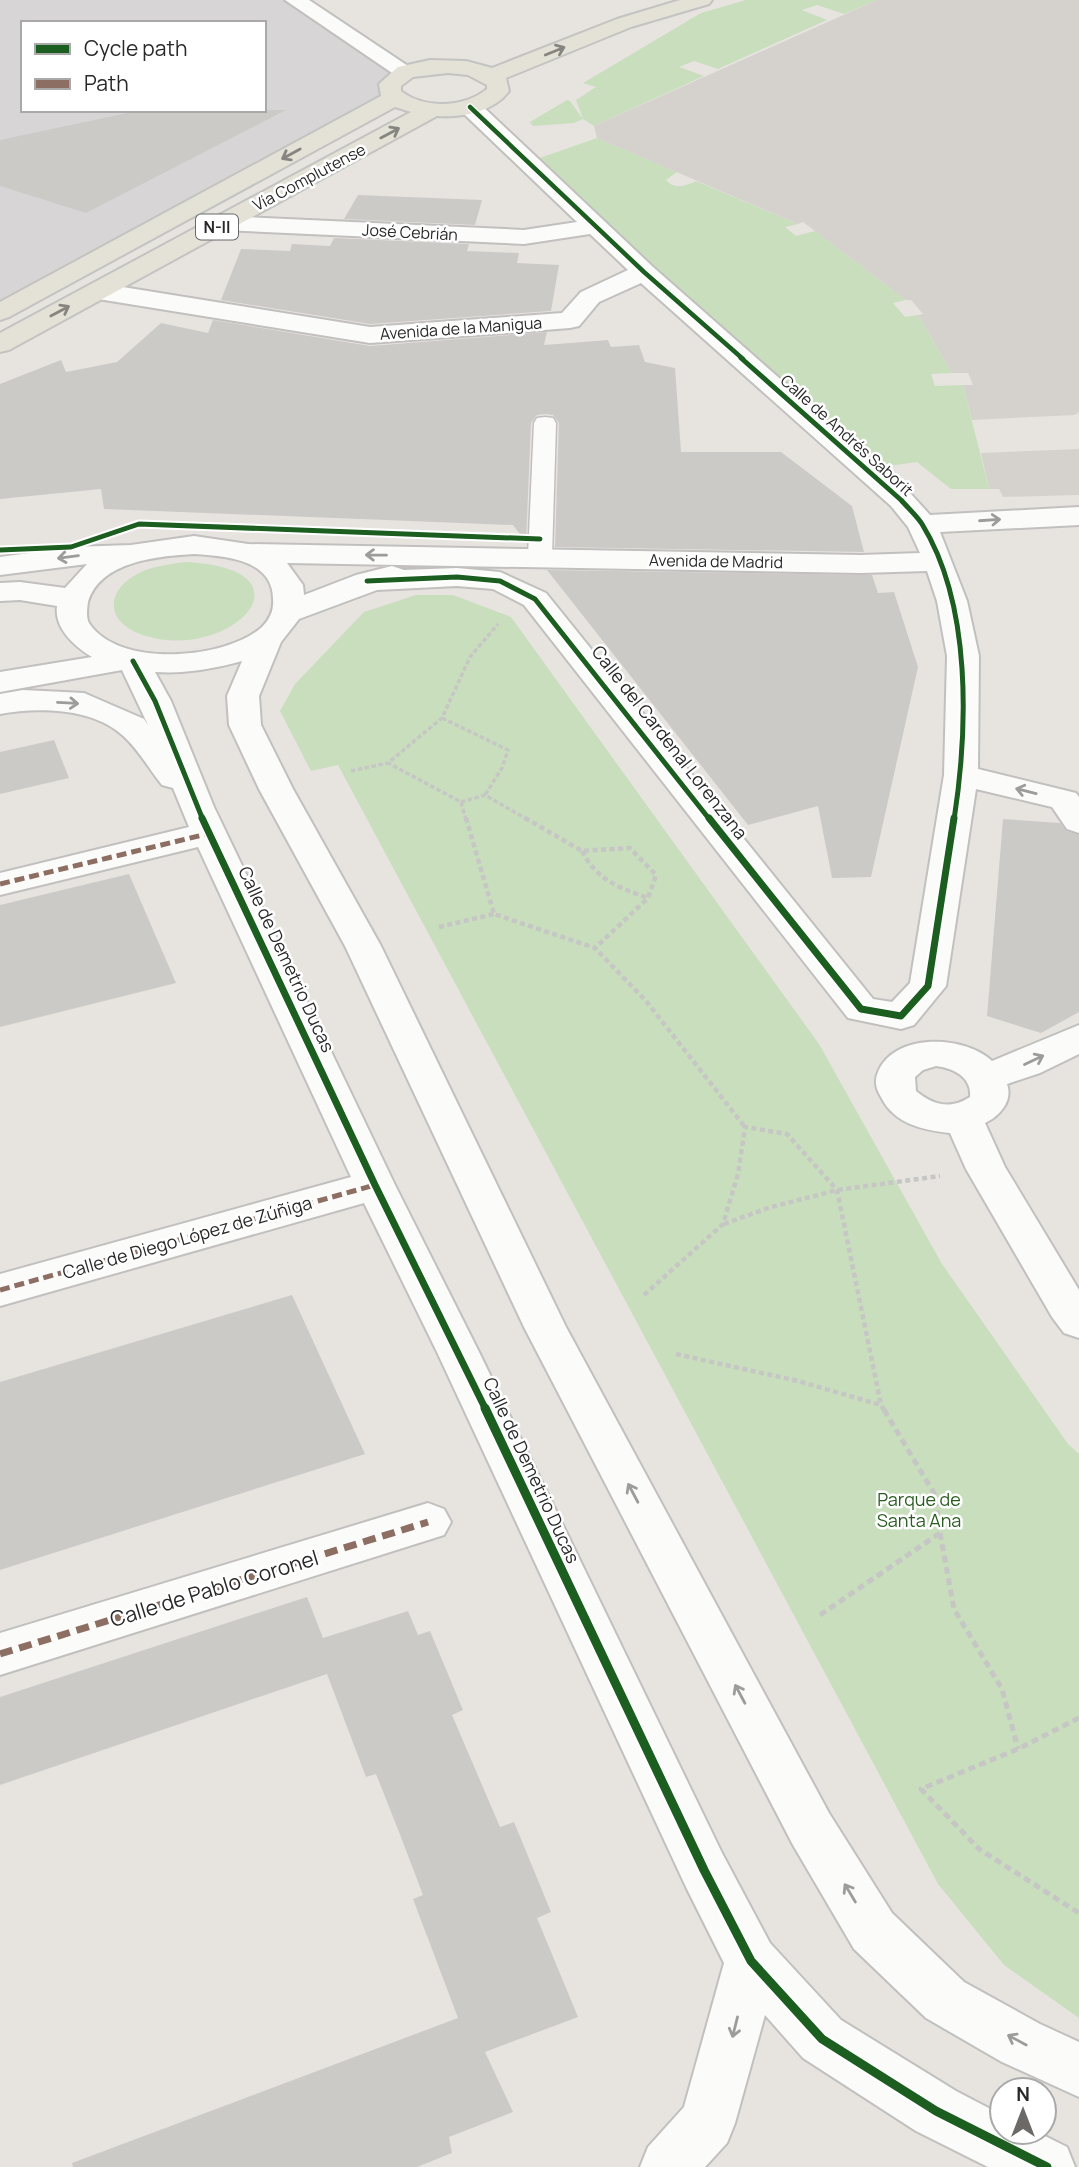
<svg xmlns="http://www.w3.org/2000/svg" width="1079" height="2167" viewBox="0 0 1079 2167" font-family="Manrope,sans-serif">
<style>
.industrial{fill:#d8d5d7;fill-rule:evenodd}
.green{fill:#c8debd}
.plaza{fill:#d5d2ce}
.building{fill:#cccac7}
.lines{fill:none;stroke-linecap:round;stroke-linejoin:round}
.lane-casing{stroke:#c1c0bf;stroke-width:3}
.street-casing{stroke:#c1c0bf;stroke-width:4}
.secondary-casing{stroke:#c1c0bf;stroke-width:4}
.primary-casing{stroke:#c3c3c1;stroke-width:4}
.path-far2{stroke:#c6c6c5;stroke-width:3.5;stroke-dasharray:4.5 2.5;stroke-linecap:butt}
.path-far1{stroke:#c6c6c5;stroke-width:4.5;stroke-dasharray:5 3.5;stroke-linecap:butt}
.path{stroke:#c6c6c5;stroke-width:5;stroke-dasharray:7 4.5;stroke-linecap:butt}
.lane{fill:#fbfbfa;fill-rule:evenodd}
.street{fill:#fbfbfa;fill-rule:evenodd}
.secondary{fill:#fbfbfa;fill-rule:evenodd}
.primary{fill:#e4e1d6;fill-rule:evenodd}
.quiet-far1{stroke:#8d6e63;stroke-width:5;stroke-dasharray:10 5;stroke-linecap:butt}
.quiet{stroke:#8d6e63;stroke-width:7;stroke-dasharray:13 7;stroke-linecap:butt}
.cycleway-far3-casing{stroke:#fff;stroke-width:7}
.cycleway-far2-casing{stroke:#fff;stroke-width:9}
.cycleway-far1-casing{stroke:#fff;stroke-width:11}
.cycleway-casing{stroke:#fff;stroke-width:13}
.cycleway-far3{stroke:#1b5e20;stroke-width:4.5}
.cycleway-far2{stroke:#1b5e20;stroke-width:5}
.cycleway-far1{stroke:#1b5e20;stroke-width:7}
.cycleway{stroke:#1b5e20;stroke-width:9}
.oneway{stroke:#868580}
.oneway2{stroke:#9c9c9c}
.labels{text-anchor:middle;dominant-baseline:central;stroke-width:5;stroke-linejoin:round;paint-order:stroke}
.far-street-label{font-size:16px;fill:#292929;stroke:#fff}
.shield{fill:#fff;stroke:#696969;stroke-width:2}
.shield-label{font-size:16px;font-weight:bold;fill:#292929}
.street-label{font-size:18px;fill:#292929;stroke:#fff}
.park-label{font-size:18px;fill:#2b5d23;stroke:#fff}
.near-street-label{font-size:21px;fill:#292929;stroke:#fff}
</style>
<rect width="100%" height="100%" fill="#e7e4e0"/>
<path class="industrial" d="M0,0h295l111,72 -16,21 -390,219zM23,23h241v87h-241z"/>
<g class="green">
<polygon points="746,0 877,0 844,14 817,5 802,10 827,20 718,69 694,61 679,67 704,76 594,126 583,119 574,123 533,126 530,122 567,100 570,101 583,119 576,100 596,87 583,83 701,13"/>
<path d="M597,138l80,34 -11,8c8,10 20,6 30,1l102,43 -13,3 11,9 19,-5 91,69 -13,3 12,14 13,-2 34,58 -21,1 4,12 28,-1 26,104h-38l-34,-27 -42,6 -341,-308z"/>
<path d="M185,562c134,6 48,100 -39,74 -42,-12 -43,-47 -3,-65 13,-5 27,-7 42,-9z"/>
<polygon points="416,595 453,595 511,617 819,1044 942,1264 1068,1444 1079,1454 1079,2018 1004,1965 938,1884 338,765 311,771 280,711 295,684 364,612"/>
</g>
<g class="plaza">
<polygon points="877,0 1079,0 1079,412 1075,415 972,420 963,385 973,385 968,373 952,373 918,315 923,314 911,300 906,300 803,222 798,224 597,138 594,126"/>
<polygon points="1079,449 1079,495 1003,497 999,489 989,489 981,453"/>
</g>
<g class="building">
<polygon points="141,110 286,110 86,213 0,186 0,140"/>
<polygon points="358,195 482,200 475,225 344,219"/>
<polygon points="334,238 469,244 467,251 519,253 517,263 559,265 551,311 370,324 221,300 241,249 290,251 292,244 330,246"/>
<polygon points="213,320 370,346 547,332 544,345 608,340 611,347 639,345 645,362 675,368 681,452 781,452 852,506 864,552 555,547 559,423 553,415 545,414 537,415 531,423 526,542 513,525 104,509 101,489 0,499 0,384 61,360 66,372 117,362 161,323 208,333"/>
<polygon points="547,570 872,575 878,593 894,592 918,667 871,877 832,878 818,806 748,825"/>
<polygon points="54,740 69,778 0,794 0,752"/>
<polygon points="1003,819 1060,823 1066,831 1079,835 1079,1012 1041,1033 987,1016"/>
<polygon points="129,874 176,983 0,1027 0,905"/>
<polygon points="292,1295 365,1454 0,1570 0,1382"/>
<polygon points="307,1597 323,1638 408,1611 418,1635 430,1631 463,1710 452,1715 500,1827 514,1822 551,1912 537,1918 578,2017 485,2052 513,2112 449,2137 452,2153 417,2167 73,2167 72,2163 458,2018 413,1899 423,1895 399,1832 376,1774 366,1777 327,1674 0,1785 0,1697"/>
</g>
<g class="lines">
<defs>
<polygon id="lane" points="545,417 553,418 556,423 552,556 548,561 532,561 528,556 534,423 537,418"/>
<g id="street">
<path d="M470,100l8,2 175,165 258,227 19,21 149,-8v18l-139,7 27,69 12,55 -1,113 98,24 3,4v36l-12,-4 -15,-22 -76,-18 -30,197 -32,39 -13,4 -53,-11 -324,-413 -31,-16 -36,-3 -80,4 -78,29 -18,23 -22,54 2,29 32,64 88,157 185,381 263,486 63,100 72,69 76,42 39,18v55l-77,-35 -76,-44 -72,-69 -61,-104 -269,-518 -179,-381 -86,-157 -30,-64 -2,-29 15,-35c-29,8 -57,13 -87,11l16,29 43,106 181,378 84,167 243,501 48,90 71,77 115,71 46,24v17h35l30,15 8,20h-87l-72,-36 -113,-73 -38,-43 -30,108 -8,20 -22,24h-65l8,-20 36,-40 40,-144 -38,-76 -249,-535 -73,-149 -364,103v-32l351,-97 -153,-330 -198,48v-22l189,-46 -16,-39 -11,-3c-13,-16 -25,-38 -41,-51 -30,-26 -84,-27 -121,-20v-20l23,-4 61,3 60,26 4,6 -26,-55 -122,22v-20l92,-15c-18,-11 -38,-29 -35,-51l-37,-6 -20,1v-18l20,-1 45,6 22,-24 -87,11v-18l73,-10 58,-2 63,-9 54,8 613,11 59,-2 -12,-26 -17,-21 -250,-223 -42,19 -20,24 -9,2 -200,15 -272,-44 -9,-3 -4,-5 4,-5 9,-3 272,44 192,-14 19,-21 47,-22 -38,-36 -66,10 -301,-14 -9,-2 -3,-5 3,-5 9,-2 301,14 53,-8 -115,-110 -3,-5 3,-5zM194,554c31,2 78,5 79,44 1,11 -2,20 -11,29 -35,32 -143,42 -173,-4 -3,-5 -2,-14 -1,-21 12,-41 71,-46 106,-48zM287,563l574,10 66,-2 10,30 10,55 -3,119 -34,208 -18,19 -19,-3 -327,-406 -46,-21 -43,-4 -53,2 -12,-4 -36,9 -52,20 -1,-10z"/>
<path d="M1079,1025v29l-39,19 -33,11c6,17 -7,32 -22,39l20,44 74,123v48l-15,-5 -12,-16 -86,-148 -16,-36c-27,-3 -56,-9 -69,-36 -5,-8 -7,-16 -3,-25 16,-40 87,-37 114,-11zM936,1066c17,2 36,11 34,31 -20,13 -37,8 -54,-6l-1,-14 8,-7z"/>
<polygon points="428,1503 444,1509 451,1522 444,1535 0,1675 0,1633"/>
</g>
<polygon id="secondary" points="285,0 309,0 417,72 414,77 398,77"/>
<path id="primary" d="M680,0h32l-3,4 -78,23 -125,51 3,13c-15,21 -48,27 -72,25l-428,234 -9,2v-19l411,-221 -16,-5 -386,210 -9,3v-18l381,-206 -2,-12 19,-17 32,-7 36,1 26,7 125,-49zM448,73l20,2 19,10v4c-23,19 -63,20 -86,2v-5l12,-9z"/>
</defs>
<use href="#lane" class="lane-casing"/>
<use href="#street" class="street-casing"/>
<use href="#secondary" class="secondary-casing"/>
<use href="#primary" class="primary-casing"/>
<g class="path-far2">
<polyline points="442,718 508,750 502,768 485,795"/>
<polyline points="351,771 388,763"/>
<polyline points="461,802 485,795 528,820"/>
<polyline points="466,820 461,802 388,763 442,718 470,657 498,624"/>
</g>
<g class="path-far1">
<polyline points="466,818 494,914 595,948 646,1001 745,1127"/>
<polyline points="525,818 582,851 630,848 656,875 648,898 595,948"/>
<path d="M582,851c14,28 37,37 66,47"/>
<polyline points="439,927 494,914"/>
<polyline points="724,1224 768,1208 837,1190 940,1176"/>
<polyline points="644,1295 723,1224 738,1174 745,1127 787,1134 837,1190 881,1405"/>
<polyline points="676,1354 798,1381 881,1405 884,1410"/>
</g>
<g class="path">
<polyline points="940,1533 954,1609 1002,1689 1018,1749"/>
<polyline points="820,1615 940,1533 935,1495 883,1408"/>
<polyline points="1079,1718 1018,1749 921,1789 979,1849 1079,1913"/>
</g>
<use href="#lane" class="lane"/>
<use href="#street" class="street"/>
<use href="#secondary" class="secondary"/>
<use href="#primary" class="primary"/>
<g class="quiet-far1">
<polyline points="0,884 211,833"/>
<polyline points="0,1290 375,1185"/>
</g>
<polyline class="quiet" points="0,1654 428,1522"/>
<defs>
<polyline id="cycleway-far3" points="470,107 644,272 743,359"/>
<g id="cycleway-far2">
<path d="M741,358l160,142c7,8 16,16 21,24 50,81 46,205 32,296"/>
<polyline points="0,550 71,547 139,524 540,539"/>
<polyline points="367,581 457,577 500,581 535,599 710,820"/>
<polyline points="133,661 155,701 203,820"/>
</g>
<g id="cycleway-far1">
<polyline points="202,818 375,1185 486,1410"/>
<polyline points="709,818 861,1009 901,1016 928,986 954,818"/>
</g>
<polyline id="cycleway" points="485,1408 704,1870 751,1961 822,2039 936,2111 1047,2167"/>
</defs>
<use href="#cycleway-far3" class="cycleway-far3-casing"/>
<use href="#cycleway-far2" class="cycleway-far2-casing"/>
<use href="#cycleway-far1" class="cycleway-far1-casing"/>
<use href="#cycleway" class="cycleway-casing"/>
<use href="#cycleway-far3" class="cycleway-far3"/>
<use href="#cycleway-far2" class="cycleway-far2"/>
<use href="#cycleway-far1" class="cycleway-far1"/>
<use href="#cycleway" class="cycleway"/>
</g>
<defs><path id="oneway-shaft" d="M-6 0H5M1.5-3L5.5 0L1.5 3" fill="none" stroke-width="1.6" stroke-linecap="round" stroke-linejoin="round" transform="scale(1.75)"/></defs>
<g class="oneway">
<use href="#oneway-shaft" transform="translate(555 51) rotate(-22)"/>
<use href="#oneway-shaft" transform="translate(390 133) rotate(-28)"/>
<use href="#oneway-shaft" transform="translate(291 154) rotate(151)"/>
<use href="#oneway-shaft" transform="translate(60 311) rotate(-28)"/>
</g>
<g class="oneway2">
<use href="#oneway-shaft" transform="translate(990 520) rotate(-4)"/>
<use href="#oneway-shaft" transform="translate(376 555) rotate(-179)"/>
<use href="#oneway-shaft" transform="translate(68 557) rotate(173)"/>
<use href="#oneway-shaft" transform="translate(68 703) rotate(3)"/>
<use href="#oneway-shaft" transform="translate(1026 791) rotate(-166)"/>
<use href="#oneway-shaft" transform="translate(1034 1060) rotate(-25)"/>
<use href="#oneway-shaft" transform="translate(633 1493) rotate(-118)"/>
<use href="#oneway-shaft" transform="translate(740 1694) rotate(-118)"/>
<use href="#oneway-shaft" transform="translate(850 1893) rotate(-121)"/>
<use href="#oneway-shaft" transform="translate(735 2027) rotate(104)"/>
<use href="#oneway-shaft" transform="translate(1017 2040) rotate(-152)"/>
</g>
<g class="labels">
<g class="far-street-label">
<text transform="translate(309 177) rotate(-28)">Vía Complutense</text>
<text transform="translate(410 232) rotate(3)">José Cebrián</text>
<text transform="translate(461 328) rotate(-4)">Avenida de la Manigua</text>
<text transform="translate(847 435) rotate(42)">Calle de Andrés Saborit</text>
<text transform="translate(716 561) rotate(1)">Avenida de Madrid</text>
</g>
<rect class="shield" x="196" y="214.5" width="42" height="25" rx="5"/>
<g class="shield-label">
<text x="217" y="227">N-II</text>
</g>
<g class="street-label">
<text transform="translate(670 742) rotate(52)">Calle del Cardenal Lorenzana</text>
<text transform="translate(287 959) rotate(65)">Calle de Demetrio Ducas</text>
<text transform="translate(187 1237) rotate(-16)">Calle de Diego López de Zúñiga</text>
<text transform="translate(532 1470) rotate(65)">Calle de Demetrio Ducas</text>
</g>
<g class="park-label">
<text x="919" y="1499">Parque de<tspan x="919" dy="21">Santa Ana</tspan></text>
</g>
<g class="near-street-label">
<text transform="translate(214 1588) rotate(-17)">Calle de Pablo Coronel</text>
</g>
</g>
<rect x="21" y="21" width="245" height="91" fill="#ffffff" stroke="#a9a9a9" stroke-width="2"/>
<rect x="35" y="44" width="35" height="10" fill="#1b5e20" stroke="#a9a9a9" stroke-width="2"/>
<text x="84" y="56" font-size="21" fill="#292929">Cycle path</text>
<rect x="35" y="79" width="35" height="10" fill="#8d6e63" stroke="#a9a9a9" stroke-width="2"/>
<text x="84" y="91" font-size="21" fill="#292929">Path</text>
<g transform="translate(1023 2111)"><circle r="33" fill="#ffffff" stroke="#a9a9a9" stroke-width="2"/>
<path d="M0-5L12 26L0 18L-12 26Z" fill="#6c6a69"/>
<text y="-10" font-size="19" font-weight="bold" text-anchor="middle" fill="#292929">N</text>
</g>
</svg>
